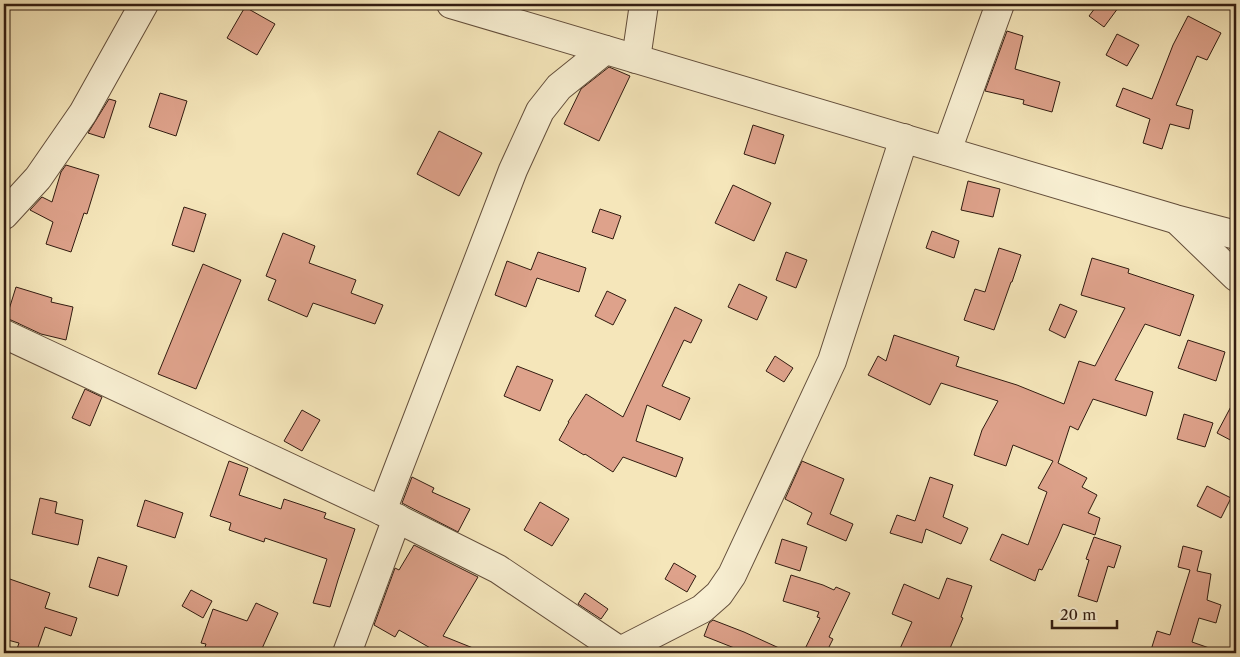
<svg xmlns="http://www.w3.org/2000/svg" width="1240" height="657" viewBox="0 0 1240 657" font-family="'Libre Caslon Text',serif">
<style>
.building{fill:#dea28b;stroke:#321c11}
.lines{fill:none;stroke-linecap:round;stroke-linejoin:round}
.minor-casing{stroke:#634e3b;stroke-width:30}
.minor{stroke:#f8efd2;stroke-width:28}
</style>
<rect width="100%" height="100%" fill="#f5e6ba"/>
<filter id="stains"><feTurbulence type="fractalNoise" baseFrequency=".004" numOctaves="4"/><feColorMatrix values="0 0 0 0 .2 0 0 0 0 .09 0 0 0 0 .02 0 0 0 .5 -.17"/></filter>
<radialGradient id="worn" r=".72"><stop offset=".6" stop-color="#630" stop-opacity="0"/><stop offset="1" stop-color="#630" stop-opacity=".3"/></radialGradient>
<g class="building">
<polygon points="1098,4 1121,4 1104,27 1089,16"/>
<polygon points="245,7 275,24 257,55 227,38"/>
<polygon points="1188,16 1221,33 1207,60 1197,56 1176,105 1193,110 1189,129 1170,124 1162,149 1143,143 1150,119 1116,106 1123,88 1152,99 1173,45"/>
<polygon points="1007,31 1023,36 1015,69 1060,82 1052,112 1023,104 1024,100 985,91"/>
<polygon points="1117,34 1139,45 1127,66 1106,55"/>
<polygon points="609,67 630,76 599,141 564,124 581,89"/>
<polygon points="160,93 187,101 176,136 149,127"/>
<polygon points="109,99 116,101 104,138 88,133"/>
<polygon points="753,125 784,135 775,164 744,154"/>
<polygon points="439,131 482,153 459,196 417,174"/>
<polygon points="66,165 99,175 87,214 84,213 71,252 46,244 53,222 30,210 42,197 52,202 61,172"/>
<polygon points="968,181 1000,189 993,217 961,210"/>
<polygon points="733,185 771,203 754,241 715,223"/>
<polygon points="184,207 206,214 194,252 172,245"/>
<polygon points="600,209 621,216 613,239 592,232"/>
<polygon points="932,231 959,241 954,258 926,248"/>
<polygon points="283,233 315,246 309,263 356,280 351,293 383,305 375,324 313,303 307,317 268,300 276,280 266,276"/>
<polygon points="999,248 1021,255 1012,282 1011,282 994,330 964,320 975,289 985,292"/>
<polygon points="538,252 586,268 579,292 537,278 526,307 495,295 507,261 531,270"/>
<polygon points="786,252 807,260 796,288 776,280"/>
<polygon points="1092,258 1129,269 1128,273 1194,295 1180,336 1145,324 1115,380 1153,392 1146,416 1093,399 1078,430 1070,426 1058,463 1087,478 1082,487 1097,495 1088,513 1100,518 1095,535 1063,524 1058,536 1042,570 1039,569 1035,581 990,560 1002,534 1028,545 1047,492 1038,488 1053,461 1013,445 1006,466 974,455 982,430 998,401 941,383 930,405 868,375 878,356 886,361 894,335 959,357 956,366 1017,385 1064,404 1079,361 1095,366 1125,308 1081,295"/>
<polygon points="203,264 241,280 196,389 158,374"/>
<polygon points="739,284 767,297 757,320 728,307"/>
<polygon points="16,287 52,298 51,302 73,307 66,340 41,334 11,320 6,319"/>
<polygon points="607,291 626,300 613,325 595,316"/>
<polygon points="1060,304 1077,311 1065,338 1049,330"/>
<polygon points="675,307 702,320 691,343 684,340 662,386 690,398 680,420 647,405 636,441 683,458 676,477 623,457 613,472 585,454 584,455 559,440 569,422 568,422 586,394 623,417"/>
<polygon points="1188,340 1225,352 1216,381 1178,368"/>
<polygon points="775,356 793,368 784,382 766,371"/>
<polygon points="517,366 553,380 540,411 504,396"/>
<polygon points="85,389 102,397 90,426 72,418"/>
<polygon points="1236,397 1236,443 1217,433"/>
<polygon points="302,410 320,420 302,451 284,441"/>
<polygon points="1184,414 1213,423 1205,447 1177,439"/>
<polygon points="229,461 248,468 239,495 281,509 284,499 326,513 324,518 355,529 338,580 330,607 313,603 327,559 265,538 264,542 229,530 231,523 210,516"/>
<polygon points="802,461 844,479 830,514 853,524 846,541 807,524 812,513 785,499"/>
<polygon points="412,477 434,488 432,492 470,509 458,532 402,503"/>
<polygon points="930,477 953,485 943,517 968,528 961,544 926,529 922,543 890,533 897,515 915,521"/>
<polygon points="1207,486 1231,498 1221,518 1197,506"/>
<polygon points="40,498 57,502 55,513 83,520 78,545 32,534"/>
<polygon points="145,500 183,513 175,538 137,526"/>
<polygon points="540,502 569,519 552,546 524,530"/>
<polygon points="1094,537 1121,546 1114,568 1108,566 1097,602 1078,596 1089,560 1086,559"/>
<polygon points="782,539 807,547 800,571 775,563"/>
<polygon points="414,545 478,577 443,636 483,652 483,653 439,653 399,630 395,637 374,625 395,568 399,570"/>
<polygon points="1183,546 1202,551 1197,571 1211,574 1207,600 1221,605 1216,623 1199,618 1192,642 1215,650 1214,653 1150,653 1157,631 1170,635 1190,570 1178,567"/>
<polygon points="98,557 127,566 118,596 89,587"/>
<polygon points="674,563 696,576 687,592 665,579"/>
<polygon points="791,575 823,585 834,590 836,587 850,593 829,637 833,639 826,653 803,653 820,618 817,617 819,612 783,601"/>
<polygon points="4,577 50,593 45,608 77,618 71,636 45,627 36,653 31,653 17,649 19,643 4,639"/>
<polygon points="947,578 972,586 961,617 963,618 948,653 898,653 912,622 892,614 904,584 939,599"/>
<polygon points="191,590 212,601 203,618 182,606"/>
<polygon points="585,593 608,609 601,619 578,604"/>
<polygon points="256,603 278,613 260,653 203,653 206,644 201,643 213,609 247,621"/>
<polygon points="713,620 744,632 790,653 747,653 704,636 709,623"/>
</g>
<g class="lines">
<defs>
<g id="minor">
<polyline points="451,4 1175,219 1236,235"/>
<polyline points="636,59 644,4"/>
<polyline points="947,151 1000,4"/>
<polyline points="4,215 38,178 83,113 144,4"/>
<polyline points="1178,221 1236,277"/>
<polyline points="4,334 382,511 498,569 623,653"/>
<polyline points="382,511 513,170 540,111 559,87 605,50"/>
<polyline points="620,651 702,609 719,594 732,575 832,361 904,138"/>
<polyline points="347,653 397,518"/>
</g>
</defs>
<use href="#minor" class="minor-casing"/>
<use href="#minor" class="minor"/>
</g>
<rect width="1240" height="657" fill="none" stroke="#f5e6ba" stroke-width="20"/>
<rect x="5" y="5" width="1230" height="647" fill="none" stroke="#321c11" stroke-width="2.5"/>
<rect x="10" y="10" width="1220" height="637" fill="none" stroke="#321c11"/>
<path d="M1052 620v8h65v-8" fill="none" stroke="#321c11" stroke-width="2.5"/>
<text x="1060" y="620" font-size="15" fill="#321c11" stroke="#f8efd2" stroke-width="4" paint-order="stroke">20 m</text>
<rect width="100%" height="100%" filter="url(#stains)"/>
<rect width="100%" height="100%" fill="url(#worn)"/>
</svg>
